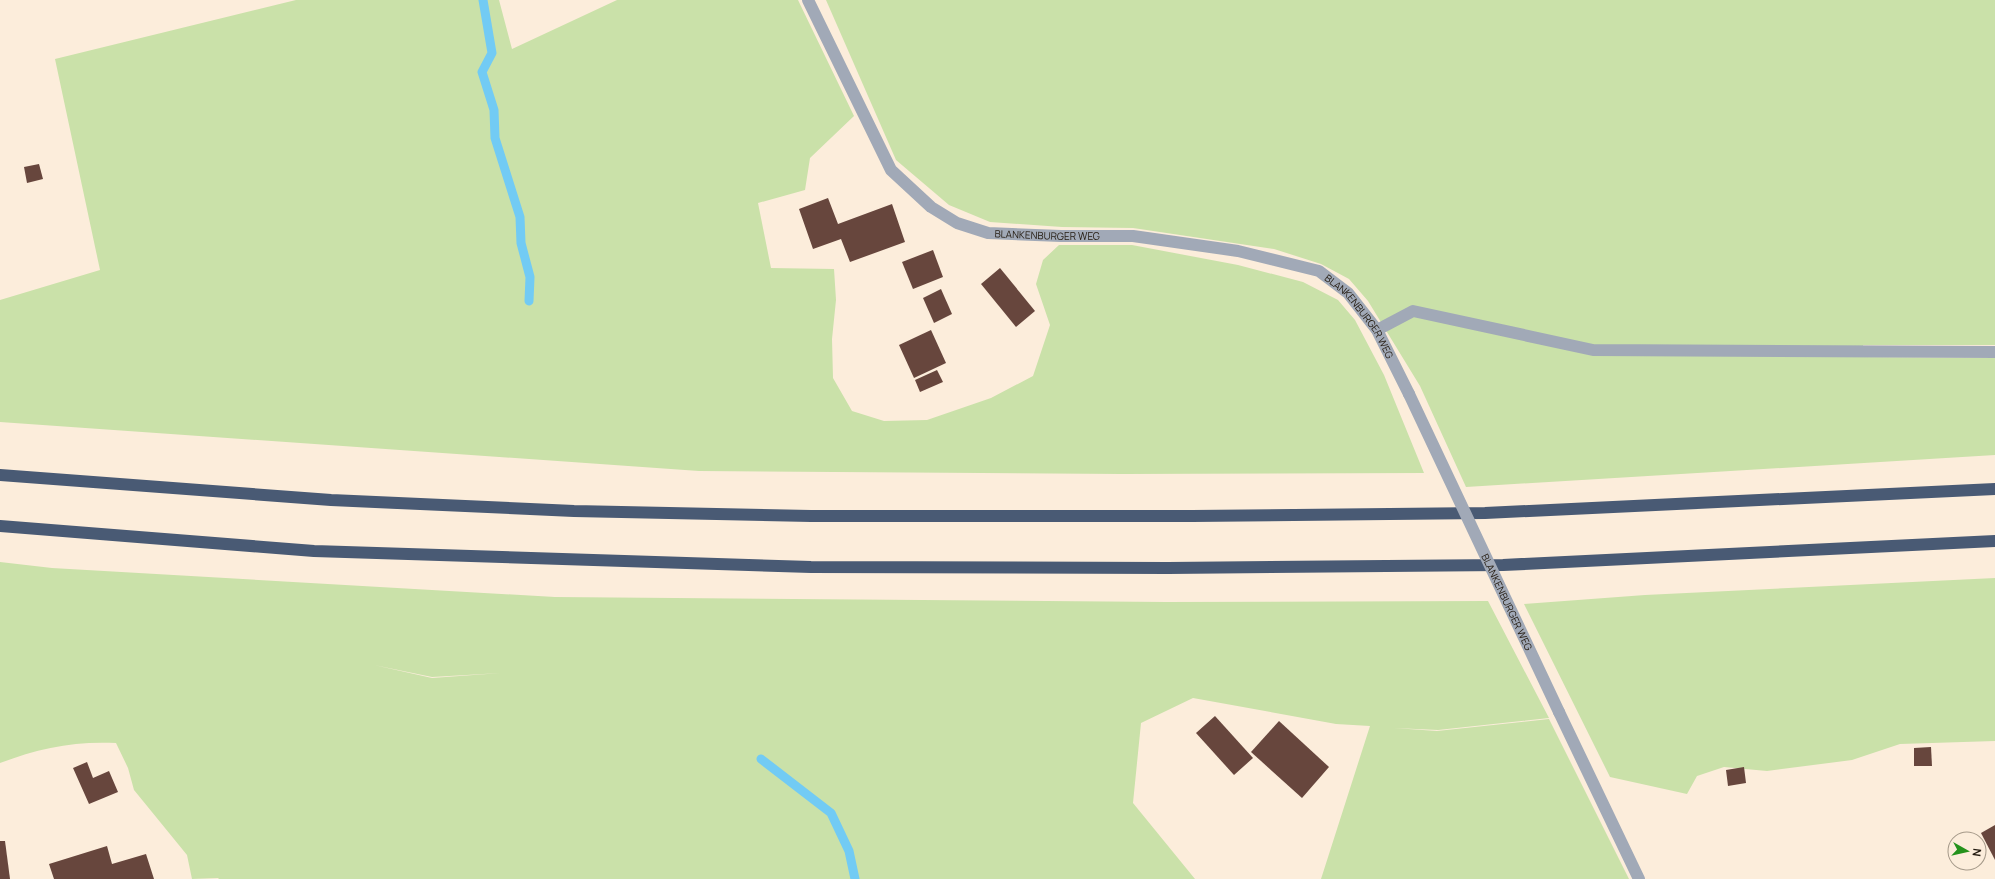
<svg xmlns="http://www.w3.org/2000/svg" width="1995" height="879" viewBox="0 0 1995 879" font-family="Manrope,sans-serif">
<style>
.green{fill:#cae1a9;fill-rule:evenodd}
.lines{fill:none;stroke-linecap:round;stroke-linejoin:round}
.stream{stroke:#72cbf4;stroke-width:9}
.building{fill:#67463d}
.lane{stroke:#a1a9b7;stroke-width:12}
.street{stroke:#a1a9b7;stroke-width:12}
.highway{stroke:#495a74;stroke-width:12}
.street-bridge{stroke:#a1a9b7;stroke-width:12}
.labels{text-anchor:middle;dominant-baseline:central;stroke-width:4;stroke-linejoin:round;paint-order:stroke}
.street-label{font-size:10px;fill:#231a0f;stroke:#fceddb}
</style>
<rect width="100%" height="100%" fill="#fceddb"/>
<g class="green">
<polygon points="296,0 499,0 512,49 617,0 798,0 854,116 810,158 805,190 758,203 771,268 834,269 836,300 832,339 833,378 852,411 884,421 927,420 991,398 1033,376 1050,325 1036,284 1043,260 1059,245 1132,245 1238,265 1303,282 1338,300 1355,320 1384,375 1424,473 1122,474 699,471 0,422 0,300 100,270 55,59"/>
<polygon points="826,0 1995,0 1995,345 1863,345 1863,357 1995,358 1995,455 1466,487 1420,386 1368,301 1349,279 1321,264 1274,249 1133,228 1062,227 990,222 949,205 896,160"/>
<path d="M0,562l52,6 503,29 611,5 322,-1 61,117 -111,12 -44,-2 43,3 112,-12 80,160h-308l49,-153 -34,-2 -143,-26 -52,25 -8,80 62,76h-976l-1,-1 -26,1 -5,-24 -53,-65 -6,-22 -12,-25c-42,-2 -77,5 -116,20zM374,665l58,12 69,-4 -69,5z"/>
<polygon points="1995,578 1995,741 1900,744 1852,760 1767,771 1724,767 1697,776 1687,794 1610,777 1524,604 1645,595"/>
</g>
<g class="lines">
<g class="stream">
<polyline points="483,0 492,53 482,72 494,110 495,138 520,217 521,243 530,277 529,301"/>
<polyline points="761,759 831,813 849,851 855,879"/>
</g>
</g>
<g class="building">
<polygon points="39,164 43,179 27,183 24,167"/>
<polygon points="828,198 838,224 892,204 905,242 850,262 841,239 813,249 799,209"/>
<polygon points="933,250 943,277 913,289 902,262"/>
<polygon points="1000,268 1035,311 1016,327 981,284"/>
<polygon points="941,289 952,314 934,323 923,298"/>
<polygon points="931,330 946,363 914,378 899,345"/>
<polygon points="937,370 943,382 920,392 915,380"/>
<polygon points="1215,716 1253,758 1234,775 1196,733"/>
<polygon points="1279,721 1329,767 1302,798 1251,752"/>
<polygon points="1931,747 1932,766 1914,766 1914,748"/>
<polygon points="87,762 93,778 109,771 118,792 89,804 73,768"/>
<polygon points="1744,767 1746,783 1728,786 1726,770"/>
<polygon points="1995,825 1995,860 1981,833"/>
<polygon points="0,841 5,841 10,879 0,879"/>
<polygon points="107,846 112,864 146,854 154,879 54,879 49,864"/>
</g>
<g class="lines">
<polyline class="lane" points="1377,330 1413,311 1593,350 1995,352"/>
<g class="street">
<path id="s1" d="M808,0l83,170 40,37 26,16 31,10 73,3h72l105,15 81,20 29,22 29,37 32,64"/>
<polyline points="1559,712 1639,879"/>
</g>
<g class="highway">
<polyline points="0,475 331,500 574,511 811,516 1192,516 1485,513 1995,489"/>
<polyline points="0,526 314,551 811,567 1168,568 1503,565 1995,541"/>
</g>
<path class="street-bridge" id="s2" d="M1409,394l150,318"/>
</g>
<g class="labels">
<g class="street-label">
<text stroke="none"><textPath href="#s1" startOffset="366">BLANKENBURGER WEG</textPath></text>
<text stroke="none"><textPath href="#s1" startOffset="703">BLANKENBURGER WEG</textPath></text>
<text stroke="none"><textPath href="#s2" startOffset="230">BLANKENBURGER WEG</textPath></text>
</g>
</g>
<g transform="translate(1967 851) rotate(98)"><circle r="19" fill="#fceddb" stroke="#a59989"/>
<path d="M0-3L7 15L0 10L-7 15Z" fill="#25921b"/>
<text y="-6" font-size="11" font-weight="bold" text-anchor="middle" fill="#231a0f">N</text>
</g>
</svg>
